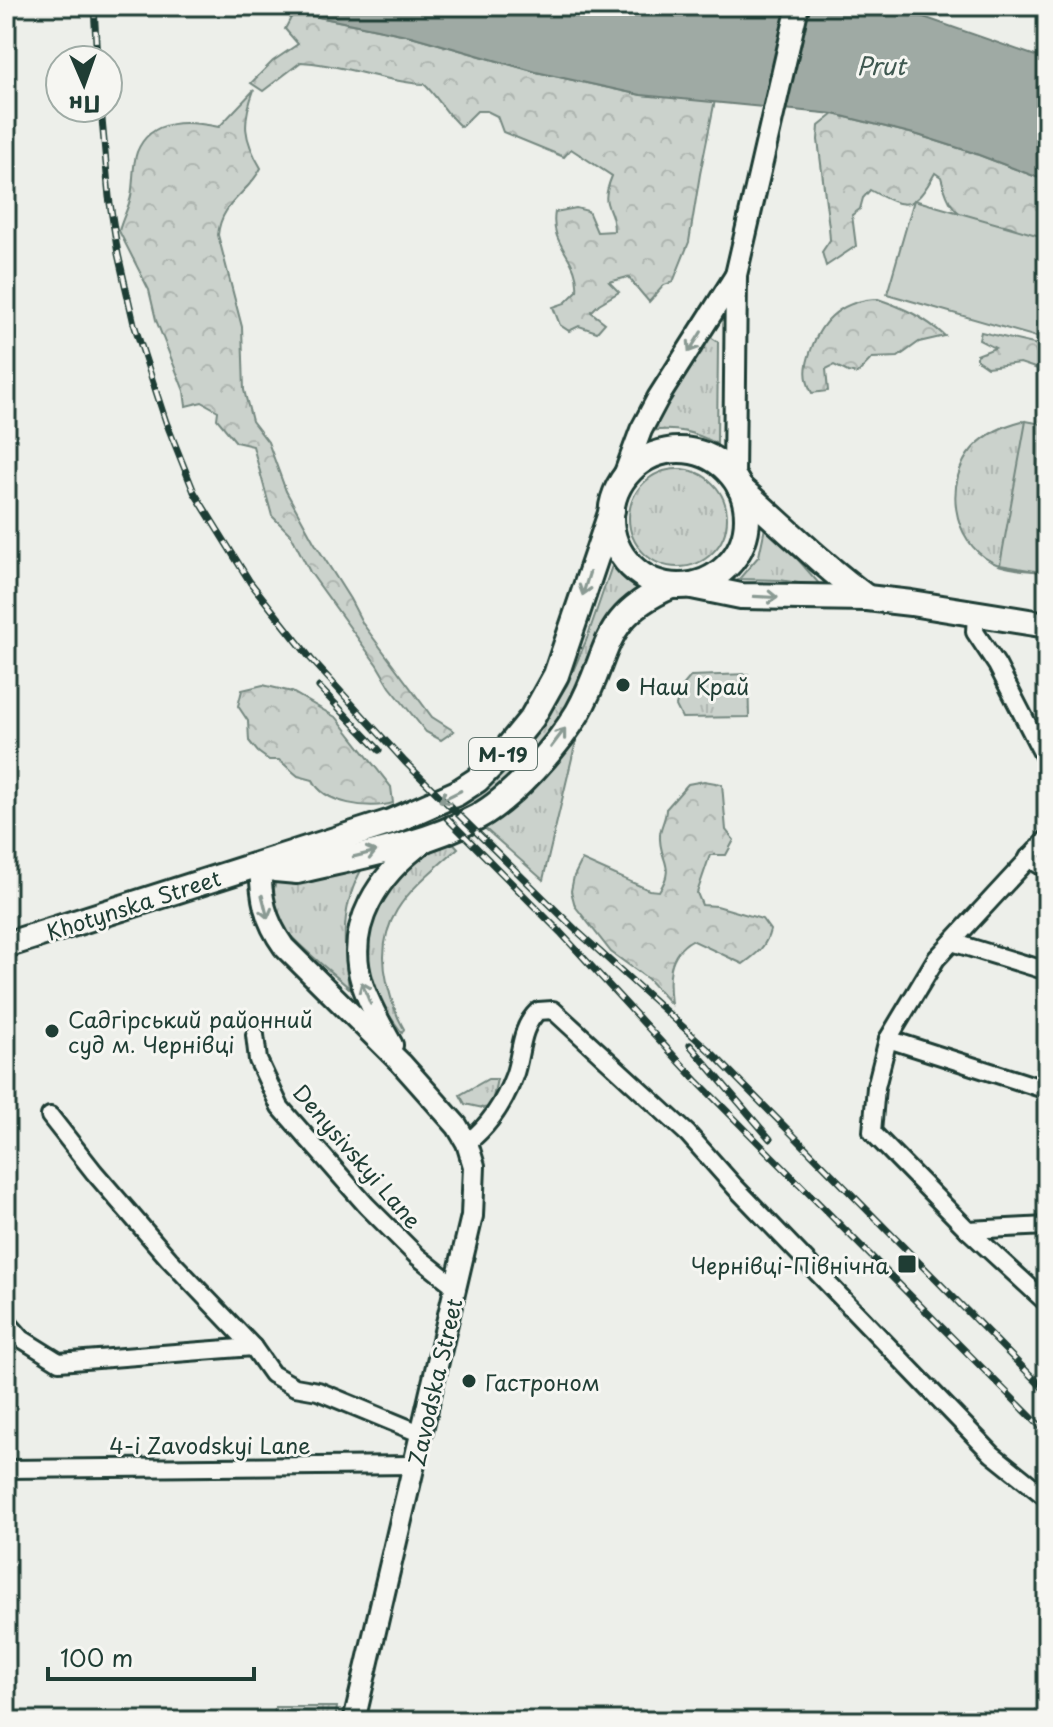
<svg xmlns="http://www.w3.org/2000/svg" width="1053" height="1727" viewBox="0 0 1053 1727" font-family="'Playpen Sans',sans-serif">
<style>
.grass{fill:url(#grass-tufts);stroke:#758880;stroke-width:2}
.forest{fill:url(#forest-crowns);stroke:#758880;stroke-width:2}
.pitch{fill:#cbd2cc;stroke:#758880;stroke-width:2}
.water{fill:#9faaa4;stroke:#6c7e77;stroke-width:2}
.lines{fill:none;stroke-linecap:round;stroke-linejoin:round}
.minor-casing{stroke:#1f3d34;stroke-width:22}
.major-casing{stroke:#1f3d34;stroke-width:26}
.highway-casing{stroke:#1f3d34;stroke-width:30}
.minor{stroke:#f6f6f2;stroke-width:16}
.major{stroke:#f6f6f2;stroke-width:20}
.highway{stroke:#f6f6f2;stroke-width:24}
.rail-casing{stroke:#1f3d34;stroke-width:7}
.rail{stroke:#f6f6f2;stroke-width:4;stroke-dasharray:12;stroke-linecap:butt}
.oneway{stroke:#8a9a93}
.poi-dot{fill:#1f3d34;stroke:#f6f6f2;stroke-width:3}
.labels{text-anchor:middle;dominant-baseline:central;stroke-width:6;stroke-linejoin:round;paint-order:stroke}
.shield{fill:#f6f6f2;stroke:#60746d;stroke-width:2}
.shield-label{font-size:20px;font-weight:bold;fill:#1f3d34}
.poi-label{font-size:22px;fill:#1f3d34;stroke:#f6f6f2;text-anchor:start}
.street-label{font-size:22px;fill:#1f3d34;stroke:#f6f6f2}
.water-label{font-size:24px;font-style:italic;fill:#3f5850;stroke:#f6f6f2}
</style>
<defs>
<pattern id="grass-tufts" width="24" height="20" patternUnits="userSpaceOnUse" patternTransform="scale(2)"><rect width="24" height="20" fill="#cbd2cc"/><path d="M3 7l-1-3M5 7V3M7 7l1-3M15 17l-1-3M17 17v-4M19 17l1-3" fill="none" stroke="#aeb5b0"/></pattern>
<pattern id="forest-crowns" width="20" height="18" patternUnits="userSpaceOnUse" patternTransform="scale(2)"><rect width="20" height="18" fill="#cbd2cc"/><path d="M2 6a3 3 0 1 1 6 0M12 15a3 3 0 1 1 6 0" fill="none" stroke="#aeb5b0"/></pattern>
</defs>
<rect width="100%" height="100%" fill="#edefea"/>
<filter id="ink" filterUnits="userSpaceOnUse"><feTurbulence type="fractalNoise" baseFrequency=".0125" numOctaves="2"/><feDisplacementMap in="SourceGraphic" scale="16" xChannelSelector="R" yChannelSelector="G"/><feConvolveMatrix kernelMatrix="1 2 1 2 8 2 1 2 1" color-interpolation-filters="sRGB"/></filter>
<g filter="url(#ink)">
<g class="grass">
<path d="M709,336l9,6 -1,102c-22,-12 -42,-17 -66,-13z"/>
<path d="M1022,421l25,4v148c-17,-3 -40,-3 -55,-11 -41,-21 -48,-82 -19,-114 14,-15 30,-22 49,-27z"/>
<circle cx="678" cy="518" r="49"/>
<polygon points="766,523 822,587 780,580 739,579 759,556"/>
<polygon points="614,560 625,575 641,587 619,605 608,621 577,693 548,736 501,789 464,813 385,842 291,858 381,831 538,729 567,685 586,641"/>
<polygon points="748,674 749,717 682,718 676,706 681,688 691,676"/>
<polygon points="577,737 543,880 481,825"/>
<path d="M449,838l9,10c-44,39 -86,68 -71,134 4,17 8,32 17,47l-2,4c-67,-87 -33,-139 47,-195z"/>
<path d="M363,867c-23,39 -20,77 -14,121 -18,-17 -68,-54 -75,-76 -3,-11 -1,-21 2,-31z"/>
<polygon points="488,1079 497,1079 491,1107 483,1108 465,1104 460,1095"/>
<polygon points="275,1707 337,1707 335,1721 274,1721"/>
</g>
<g class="forest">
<path d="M294,12l117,24 125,36 105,23 74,5 -15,74 -11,68 -16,40 -9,3 -15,17 -21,-25 -19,5 10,10 -20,12 -8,8 14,11 -8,9 -18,-6 -10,5 -9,-6 -7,-18 12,-4 12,-12c3,-34 -28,-44 -22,-79l21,-4 12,3 9,21 17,-1c0,-28 -16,-21 -2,-55l-41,-27 -7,8 -61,-25 -6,-16 -10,-5h-10l-16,16c-15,-13 -23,-30 -37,-43 -42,-2 -81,-20 -123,-22l-38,29 -12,-8 22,-22 25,-17 -13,-15z"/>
<path d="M254,90c-12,32 -11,48 7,78 -13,26 -40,34 -43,67l24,92 2,63 8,31 16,21 18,49 28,51 36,57 13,25 69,93 22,14 -13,9 -15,-8 -36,-45 -13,-22 -67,-93 -19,-37 -19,-19 -19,-70 -17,-4 -19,-23 1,-8 -16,-9 -16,4 -2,-15 -28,-71 -7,-30 -30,-59c3,-12 10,-24 12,-35 3,-15 1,-30 6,-44 14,-35 52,-31 82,-25z"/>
<path d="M834,114l84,21 53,17 76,29v71c-24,-17 -34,-34 -66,-26 -27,-14 -32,-18 -40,-49l-6,-4c-21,38 -29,37 -65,17l-7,8 -3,11 -8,6 4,31 -30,20 -4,-14 8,-12 -1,-13 -11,-87 1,-14z"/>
<path d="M878,299c26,9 46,18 67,37l-26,6 -21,15 -26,1 -15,16 -9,-2 -14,-7 -8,4 2,22 -16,2c-8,-15 -7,-27 -1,-43 11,-32 32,-50 67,-51z"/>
<polygon points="981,332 1047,347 1047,372 1020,363 987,367 977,360 977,355 995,348 979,340"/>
<path d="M263,685l29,7 45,26 54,69 2,16c-23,7 -70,1 -80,-23l-15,-4 -19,-16h-10l-11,-8 -9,-11 -1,-20 -10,-15 4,-16z"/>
<path d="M704,781l18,3 4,46 8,10 -8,15h-16l-13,38 5,12 15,1 45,13 8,11c-4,17 -13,24 -27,34l-51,-24c-25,14 -24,39 -21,64l-23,-25 -37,-27 -36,-46 -4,-15 3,-15 8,-16 67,30 10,1c18,-26 -1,-31 1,-57 1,-9 6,-15 6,-25l22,-25z"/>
</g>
<g class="pitch">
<polygon points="914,200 1047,238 1047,340 887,294"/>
<polygon points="1026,421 1047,425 1047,573 1000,565"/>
</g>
<polygon class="water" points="169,6 892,6 1047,60 1047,181 971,152 918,135 834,114 641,95 536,72 411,36 294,12"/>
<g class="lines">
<defs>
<g id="minor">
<polyline points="976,614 975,632 997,665 1047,762"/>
<polyline points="1047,839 936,959 888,1039 876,1087 872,1132 968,1230 1047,1303"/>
<polyline points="1028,858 1047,869"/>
<polyline points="952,942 1047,971"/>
<polyline points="255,1035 258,1060 280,1107 366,1205 417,1256 456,1287"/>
<polyline points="888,1039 1047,1090"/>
<polyline points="50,1116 94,1172 169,1259 253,1347 272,1374 295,1387 318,1391 422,1434"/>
<path d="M467,1143c23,-18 37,-40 47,-67 8,-22 5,-47 24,-65l15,-1 135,124 47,53 257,267 55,44"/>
<polyline points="968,1230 1047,1226"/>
<polyline points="6,1321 22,1339 59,1362 253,1347"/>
<polyline points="6,1469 414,1465"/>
</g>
<g id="major">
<polyline points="734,478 736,275 798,6"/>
<polyline points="621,484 641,430 658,398 736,275"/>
<path d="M260,864c1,34 4,55 24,83l117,116 56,63 10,17 7,23 -2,50 -118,505"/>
<path d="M392,1045c-11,-20 -23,-40 -30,-62 -18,-58 17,-109 63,-142"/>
</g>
<g id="highway">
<circle cx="679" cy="518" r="68"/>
<path d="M740,488c42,37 82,77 127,110"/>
<polyline points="692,586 741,596 867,598 911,603 1047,625"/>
<path d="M263,864l12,5 22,2c59,-14 126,-25 180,-54 35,-19 81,-71 101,-105 34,-60 20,-94 93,-126"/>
<polyline points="6,945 391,822 457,793 477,780 501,756 532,718 556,675 612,510"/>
</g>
</defs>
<use href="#minor" class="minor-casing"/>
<use href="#major" class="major-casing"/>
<use href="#highway" class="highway-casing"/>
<use href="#minor" class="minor"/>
<use href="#major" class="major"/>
<use href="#highway" class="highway"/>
<defs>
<g id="rail">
<polyline points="94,6 97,60"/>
<polyline points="101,108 109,197 118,254 134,324 166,422 194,492 250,582 311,659 405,762 577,931 713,1054 1047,1392"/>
<polyline points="319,687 379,750"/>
<polyline points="447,818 560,932 698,1082 1047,1433"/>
<polyline points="690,1045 770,1139"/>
</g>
</defs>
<use href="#rail" class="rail-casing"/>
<use href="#rail" class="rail"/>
</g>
<defs><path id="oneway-shaft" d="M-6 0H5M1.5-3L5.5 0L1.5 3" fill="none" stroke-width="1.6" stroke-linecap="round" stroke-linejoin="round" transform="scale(2)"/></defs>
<g class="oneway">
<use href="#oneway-shaft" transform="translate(695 342) rotate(122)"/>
<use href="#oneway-shaft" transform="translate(586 584) rotate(107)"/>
<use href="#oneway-shaft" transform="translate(766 597) rotate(3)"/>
<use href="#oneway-shaft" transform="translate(558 738) rotate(-53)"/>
<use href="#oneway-shaft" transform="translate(450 796) rotate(154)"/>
<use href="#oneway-shaft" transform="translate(365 854) rotate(-14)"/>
<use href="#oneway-shaft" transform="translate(265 907) rotate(76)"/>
<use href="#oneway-shaft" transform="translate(366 993) rotate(-112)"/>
</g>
</g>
<g class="poi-dot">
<circle cx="623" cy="685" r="8"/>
<circle cx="52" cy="1031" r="8"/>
<rect x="897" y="1254" width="20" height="20" rx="4"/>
<circle cx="469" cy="1381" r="8"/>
</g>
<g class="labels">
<rect class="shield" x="469" y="738" width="68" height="32" rx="6"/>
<g class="shield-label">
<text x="503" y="754">М-19</text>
</g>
<g class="poi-label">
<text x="639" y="685">Наш Край</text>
<text x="68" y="1018">Садгірський районний<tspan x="68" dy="25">суд м. Чернівці</tspan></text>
<text x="889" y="1264" text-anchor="end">Чернівці-Північна</text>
<text x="485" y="1381">Гастроном</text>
</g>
<g class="street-label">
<text transform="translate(133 904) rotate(-18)">Khotynska Street</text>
<text transform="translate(358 1156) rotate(49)">Denysivskyi Lane</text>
<text transform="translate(434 1382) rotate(-77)">Zavodska Street</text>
<text x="210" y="1444">4-i Zavodskyi Lane</text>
</g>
<g class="water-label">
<text x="881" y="65">Prut</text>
</g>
</g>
<rect width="1053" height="1727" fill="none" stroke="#f6f6f2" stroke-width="32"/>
<rect x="16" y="16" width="1021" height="1695" fill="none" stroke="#1f3d34" stroke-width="3" filter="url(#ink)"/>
<g transform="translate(84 84) rotate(178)"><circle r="38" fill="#f6f6f2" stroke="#a0aca6" stroke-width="2"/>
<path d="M0-6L14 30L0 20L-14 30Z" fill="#1f3d34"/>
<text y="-12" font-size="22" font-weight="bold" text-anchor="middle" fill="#1f3d34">Пн</text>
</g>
<path d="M48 1667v12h206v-12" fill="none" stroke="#1f3d34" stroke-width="4"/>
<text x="60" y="1667" font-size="24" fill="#1f3d34" stroke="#f6f6f2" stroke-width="6" paint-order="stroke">100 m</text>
</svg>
